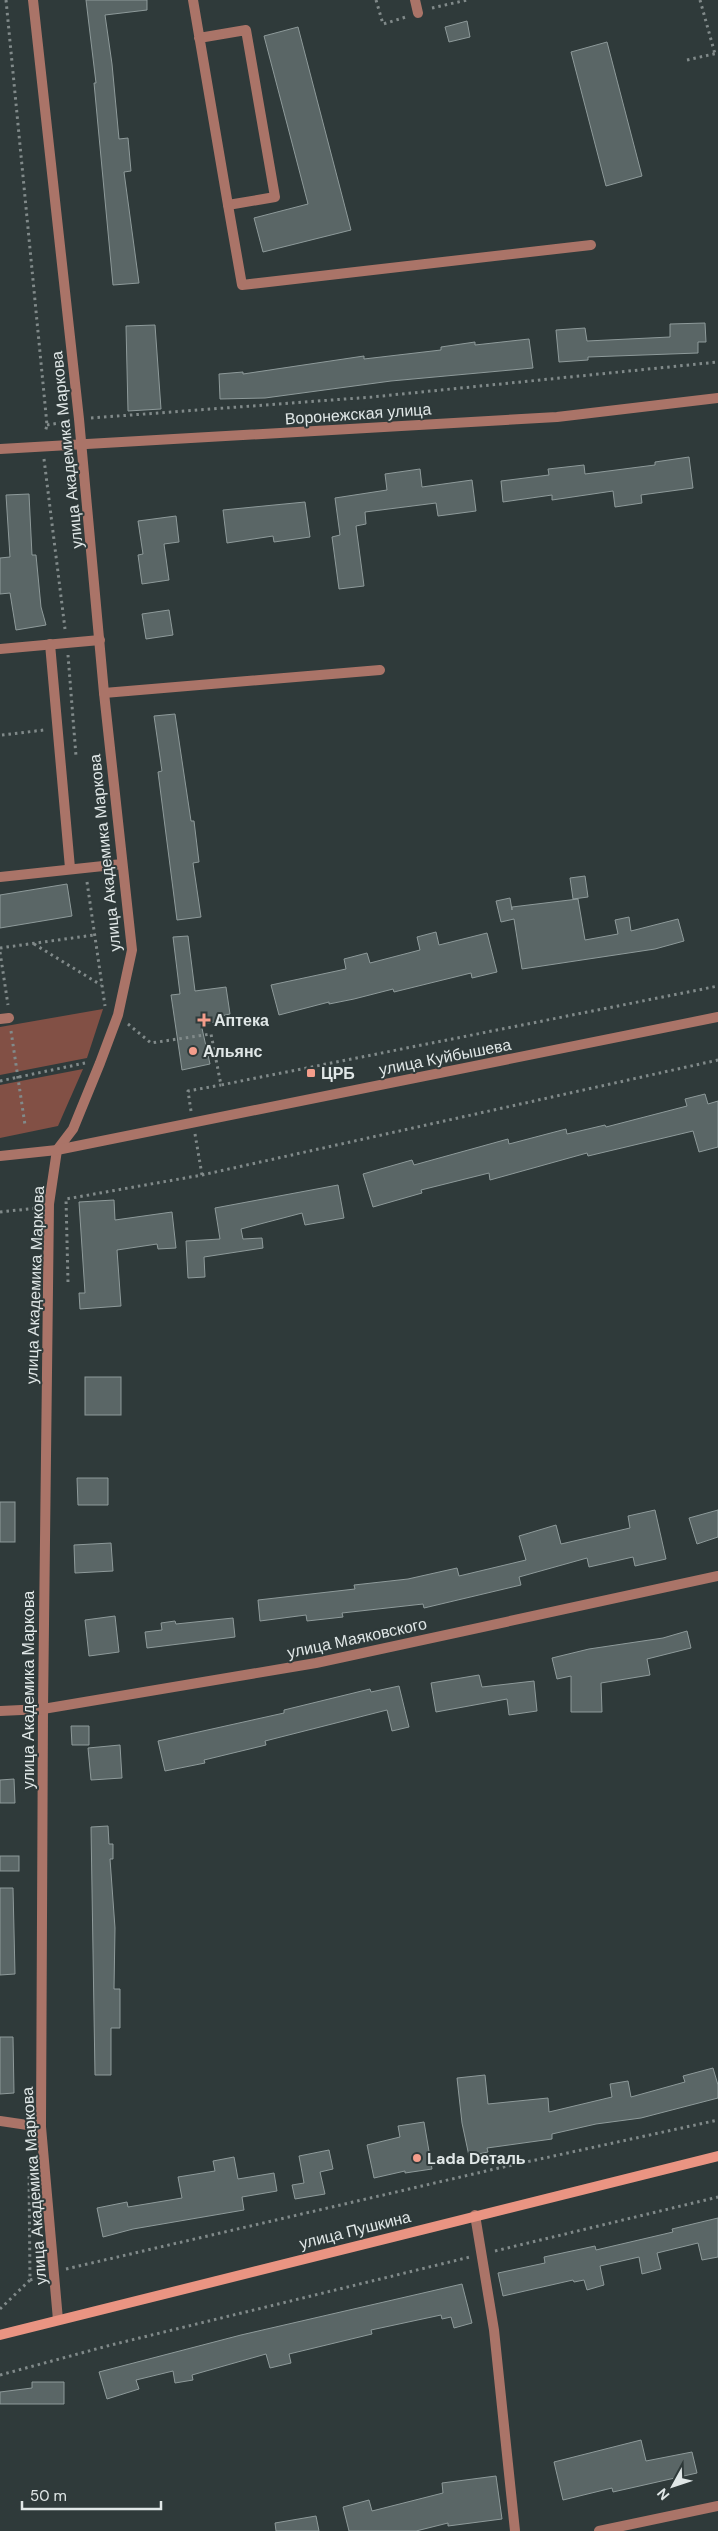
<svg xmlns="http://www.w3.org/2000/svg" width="718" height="2531" viewBox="0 0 718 2531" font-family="'DM Sans',sans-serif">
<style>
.green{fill:#825045}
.building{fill:#5a6666;stroke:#8e9a9a}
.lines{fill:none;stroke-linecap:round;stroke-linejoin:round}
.path{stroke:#818a8a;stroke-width:3;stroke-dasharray:2.5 4;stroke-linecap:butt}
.service{stroke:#aa7468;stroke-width:10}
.minor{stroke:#aa7468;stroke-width:10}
.tertiary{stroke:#aa7468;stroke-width:10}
.secondary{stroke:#ea9482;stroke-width:10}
.poi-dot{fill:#f49d8b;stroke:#2f3a3a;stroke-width:2}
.labels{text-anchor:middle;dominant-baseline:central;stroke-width:4;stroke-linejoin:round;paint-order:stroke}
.street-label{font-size:16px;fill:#e0e7e7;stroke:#2f3a3a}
.poi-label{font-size:16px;font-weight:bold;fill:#e0e7e7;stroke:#2f3a3a;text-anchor:start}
</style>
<rect width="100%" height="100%" fill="#2f3a3a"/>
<g class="green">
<polygon points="103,1009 87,1058 0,1075 0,1027"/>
<polygon points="83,1069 58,1126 0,1138 0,1085"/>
</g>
<g class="building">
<polygon points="86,0 147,0 147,10 105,15 112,64 119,139 128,138 131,171 124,172 139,283 113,285 94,83 96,83"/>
<polygon points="467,21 470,37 449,42 445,27"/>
<polygon points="298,27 351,230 263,252 254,218 308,204 264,36"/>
<polygon points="607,42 642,176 606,186 571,52"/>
<polygon points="705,323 706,342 698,342 698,353 588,357 588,360 559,362 556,330 585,328 587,341 670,337 670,324"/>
<polygon points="155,325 161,409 128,411 126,326"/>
<polygon points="529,339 533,368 391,381 265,398 220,399 219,374 243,372 243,374 364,356 364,359 441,350 441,347 475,342 475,345"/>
<polygon points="689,457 693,488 641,495 642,503 615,507 613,491 552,500 552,495 503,502 501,481 549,475 548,469 584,465 585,474 655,465 655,462"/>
<polygon points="420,469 422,487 472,480 476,511 438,516 436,503 365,512 366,524 356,526 364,586 339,589 332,537 340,535 335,498 387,490 385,474"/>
<polygon points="29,494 32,555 36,555 41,607 46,625 16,630 10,593 0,594 0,558 10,557 6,495"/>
<polygon points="305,502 310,537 274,542 273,536 227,543 223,510"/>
<polygon points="176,516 179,542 164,544 169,580 142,584 138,555 143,554 138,521"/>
<polygon points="169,610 173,635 146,639 142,614"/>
<polygon points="175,714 191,821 194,821 199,862 193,863 201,917 177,920 158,772 162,771 154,716"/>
<polygon points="585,876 588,897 573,899 570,878"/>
<polygon points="67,884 72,916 0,928 0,895"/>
<polygon points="510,898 512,910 512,907 578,899 585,940 618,934 615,920 629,917 631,931 678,919 684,941 655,949 522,969 514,919 501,922 496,901"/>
<polygon points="436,932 439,945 487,933 497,972 472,978 471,973 394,992 393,989 354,999 329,1004 329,1002 279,1015 271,985 346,969 344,959 367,953 370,963 420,950 417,937"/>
<polygon points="188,936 195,991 226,987 230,1014 221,1016 222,1021 201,1024 210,1064 182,1070 171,995 180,994 173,937"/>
<polygon points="705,1094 708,1104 718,1101 718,1147 699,1152 693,1131 588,1156 587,1153 490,1180 489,1173 421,1190 422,1193 373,1207 363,1174 412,1160 414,1165 508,1139 509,1144 566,1129 567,1134 605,1125 606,1127 687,1106 685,1099"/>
<polygon points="338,1185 344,1218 305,1225 302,1213 241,1229 243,1239 262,1238 263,1248 204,1257 205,1277 188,1278 186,1241 220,1239 215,1208"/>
<polygon points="114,1200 115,1220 172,1212 176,1248 158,1249 157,1244 117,1250 121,1306 80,1309 79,1293 85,1293 79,1202"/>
<rect x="85" y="1377" width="36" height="38"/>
<polygon points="77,1478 108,1478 108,1505 78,1505"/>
<rect x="0" y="1502" width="15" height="40"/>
<polygon points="655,1510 666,1559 635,1566 633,1557 589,1567 587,1558 519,1577 521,1585 424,1608 423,1604 342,1613 343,1617 307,1621 306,1615 260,1621 258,1600 355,1589 354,1585 408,1579 457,1568 459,1576 526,1560 519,1536 556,1525 561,1544 630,1528 628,1516"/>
<polygon points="718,1510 718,1537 697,1544 689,1518"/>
<polygon points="111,1543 113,1571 75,1573 74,1545"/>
<polygon points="115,1616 119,1652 89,1656 85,1620"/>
<polygon points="233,1618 235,1637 147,1648 145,1632 162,1630 161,1623 175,1621 176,1624"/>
<polygon points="687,1631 691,1648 647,1659 650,1675 601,1683 602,1712 571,1712 571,1676 557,1679 552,1658 589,1649 663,1638"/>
<polygon points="479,1675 482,1687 534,1681 537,1711 509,1715 507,1699 436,1712 431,1683"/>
<polygon points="399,1686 409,1727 392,1731 387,1710 265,1741 266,1745 204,1760 205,1763 165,1771 158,1741 284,1713 284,1710 370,1689 371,1692"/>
<polygon points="71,1726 89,1726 89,1745 72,1745"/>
<polygon points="120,1745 122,1778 91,1780 88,1748"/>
<polygon points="14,1779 15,1803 0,1803 0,1780"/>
<polygon points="108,1826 109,1844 113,1844 113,1859 110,1859 115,1928 114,1989 120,1989 120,2028 111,2028 111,2075 95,2075 91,1827"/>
<rect x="0" y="1856" width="19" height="15"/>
<polygon points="0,1888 13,1888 15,1974 0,1975"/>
<polygon points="0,2037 13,2037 14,2093 0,2094"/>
<polygon points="713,2068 718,2085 718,2098 641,2118 596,2124 552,2134 552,2139 487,2148 488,2152 469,2156 462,2123 457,2078 485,2075 488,2104 548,2098 549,2112 612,2097 610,2084 628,2081 631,2097 685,2082 683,2076"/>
<polygon points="424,2122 432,2169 405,2173 405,2171 374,2178 367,2145 400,2137 398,2126"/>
<polygon points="329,2150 333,2169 320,2172 325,2194 295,2199 292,2185 304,2183 299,2156"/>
<polygon points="234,2157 238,2179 274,2173 277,2191 242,2197 244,2210 133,2229 103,2237 97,2208 127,2202 128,2207 182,2198 178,2177 215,2171 213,2161"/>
<polygon points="718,2218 718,2257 702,2260 698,2243 657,2253 661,2269 642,2274 639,2257 600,2266 604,2285 587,2290 584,2280 574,2282 573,2280 503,2296 498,2273 545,2263 544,2257 595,2246 596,2250 673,2232 672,2229"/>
<polygon points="462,2284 472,2323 454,2328 451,2317 442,2319 441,2315 371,2330 372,2334 289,2354 291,2363 270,2368 266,2354 192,2375 193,2380 175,2383 173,2371 136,2380 139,2389 107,2399 99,2372 241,2335"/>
<polygon points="32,2382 64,2382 64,2404 0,2404 0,2392 32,2388"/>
<polygon points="641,2440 646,2461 692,2452 697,2473 613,2492 612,2488 563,2500 554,2462"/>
<polygon points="496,2476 502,2519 448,2526 448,2523 416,2531 349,2531 343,2507 369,2500 372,2511 443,2493 442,2483"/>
<polygon points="316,2516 319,2531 276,2531 275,2523"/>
</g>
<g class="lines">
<g class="path">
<polyline points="6,0 47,425 45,433"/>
<polyline points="376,0 383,24 406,17"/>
<polyline points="700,0 715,54"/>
<polyline points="432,8 467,0"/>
<polyline points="687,60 718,53"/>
<polyline points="91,418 372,397 718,362"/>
<polyline points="47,425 65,422"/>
<polyline points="44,459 65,629"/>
<polyline points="68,655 76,756"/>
<polyline points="2,735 44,730"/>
<polyline points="87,882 105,1006"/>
<polyline points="34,944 101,985"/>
<polyline points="0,948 94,935"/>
<polyline points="0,952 8,1005"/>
<polyline points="128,1024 151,1043 211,1034 221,1085 718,986"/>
<polyline points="11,1031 25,1125"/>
<polyline points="0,1081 85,1063"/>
<polyline points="191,1111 188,1091 221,1085"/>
<polyline points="195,1134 202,1175"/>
<polyline points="0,1212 37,1208"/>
<polyline points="68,1282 66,1199 202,1175 718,1060"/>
<polyline points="495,2251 718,2197"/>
<polyline points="66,2269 499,2168 718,2120"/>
<polyline points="30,2280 41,2277"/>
<polyline points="0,2309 30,2280 29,2173"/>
<polyline points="0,2375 111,2345 470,2257"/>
</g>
<g class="service">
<polyline points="193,0 228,205 275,197 246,30 199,38"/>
<polyline points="415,0 418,13"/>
<polyline points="228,205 242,285 591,245"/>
<polyline points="50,644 70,868"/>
<polyline points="0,649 100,640"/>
<polyline points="104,693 380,670"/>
<polyline points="0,877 122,864"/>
<polyline points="0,1019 9,1018"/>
</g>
<g class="minor">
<polyline points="33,0 79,419 104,693 132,950 118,1015 100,1063 73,1129 57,1150 49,1204 43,1709 41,2127 58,2320"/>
<polyline points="0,449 557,417 718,398"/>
<polyline points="0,1711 43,1709 316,1663 718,1576"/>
<polyline points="0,2121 41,2127"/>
<polyline points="475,2215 494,2330 515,2531"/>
<polyline points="599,2531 718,2506"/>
</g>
<polyline class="tertiary" points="0,1156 57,1150 718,1017"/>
<polyline class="secondary" points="0,2335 718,2156"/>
</g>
<g class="poi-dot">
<path d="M201.5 1012.5h5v5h5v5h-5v5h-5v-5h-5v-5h5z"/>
<circle cx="193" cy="1051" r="5"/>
<rect x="306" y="1068" width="10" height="10" rx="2.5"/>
<circle cx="417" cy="2158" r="5"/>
</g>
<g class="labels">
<g class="street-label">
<text transform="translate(358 414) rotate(-4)">Воронежская улица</text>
<text transform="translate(67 450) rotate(-96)">улица Академика Маркова</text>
<text transform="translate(105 853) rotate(-96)">улица Академика Маркова</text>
<text transform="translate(445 1057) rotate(-11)">улица Куйбышева</text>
<text transform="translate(35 1285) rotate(-88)">улица Академика Маркова</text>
<text transform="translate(357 1638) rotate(-12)">улица Маяковского</text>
<text transform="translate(28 1690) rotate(-90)">улица Академика Маркова</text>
<text transform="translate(34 2186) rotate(-94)">улица Академика Маркова</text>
<text transform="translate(355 2230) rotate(-14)">улица Пушкина</text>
</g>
<g class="poi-label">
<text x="214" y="1020">Аптека</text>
<text x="203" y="1051">Альянс</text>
<text x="321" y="1073">ЦРБ</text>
<text x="427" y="2158">Lada Dеталь</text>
</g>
</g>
<g transform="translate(673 2486) rotate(230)" stroke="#2f3a3a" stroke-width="4" paint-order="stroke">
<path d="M0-4L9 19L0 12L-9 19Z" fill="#e0e7e7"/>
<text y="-8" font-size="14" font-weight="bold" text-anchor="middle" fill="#e0e7e7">N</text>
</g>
<path d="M22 2501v8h139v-8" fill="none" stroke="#e0e7e7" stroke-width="2.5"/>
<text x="30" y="2501" font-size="15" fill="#e0e7e7" stroke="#2f3a3a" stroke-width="4" paint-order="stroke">50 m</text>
</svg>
